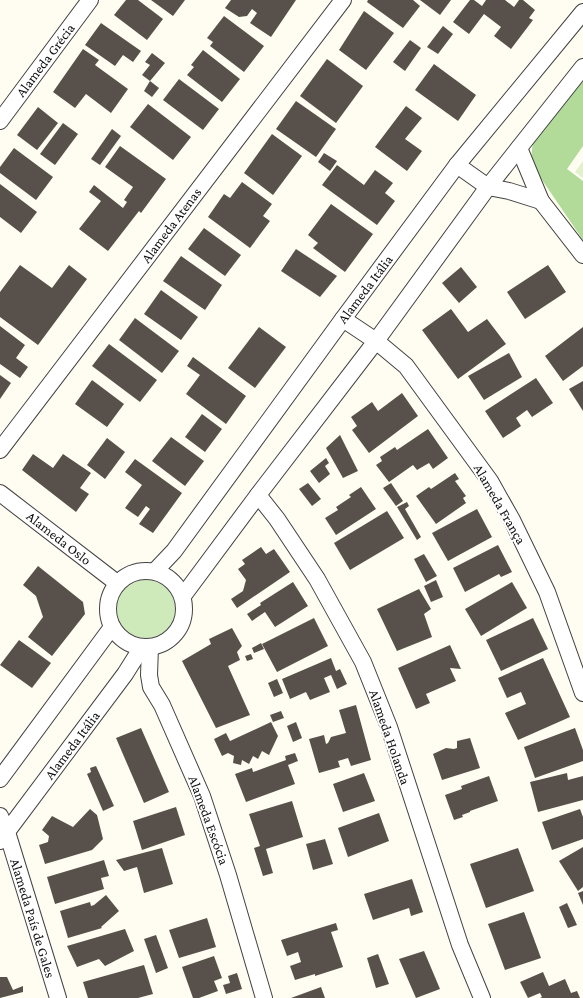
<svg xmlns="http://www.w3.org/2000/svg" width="583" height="998" viewBox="0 0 583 998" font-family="'Crimson Pro',serif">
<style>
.green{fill:#cfeaba}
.forest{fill:#b2db99}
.pitch{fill:#e1f1cc}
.building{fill:#58514b}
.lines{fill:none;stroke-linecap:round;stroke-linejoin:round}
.minor-casing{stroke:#424242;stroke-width:18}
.minor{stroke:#fff;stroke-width:16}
.labels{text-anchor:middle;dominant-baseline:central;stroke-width:4;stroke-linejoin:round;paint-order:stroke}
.street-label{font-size:14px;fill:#0f0f0f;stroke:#fff}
</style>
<rect width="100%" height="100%" fill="#fffdf1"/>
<circle class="green" cx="146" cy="609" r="29"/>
<polygon class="forest" points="583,76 583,146 567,169 583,181 583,240 538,174 531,159 533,141"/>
<polygon class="pitch" points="583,161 583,178 575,172"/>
<g class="building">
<polygon points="126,0 138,0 163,19 147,40 114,15"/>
<polygon points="151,0 185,0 173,16"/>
<polygon points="231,0 296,0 271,37 250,23 257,13 252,9 247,16 239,17 225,8"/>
<polygon points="368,0 413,0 420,6 403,28 367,2"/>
<polygon points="420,0 451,0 440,15"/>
<polygon points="470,0 474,0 482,6 486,0 505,0 514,7 519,0 523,0 535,10 529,18 533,20 511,49 494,36 501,27 484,14 469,34 453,22"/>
<polygon points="364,11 394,33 366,70 339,50"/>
<polygon points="224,16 264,46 244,72 210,46 213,42 207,38"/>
<polygon points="101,23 141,51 133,62 123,55 115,66 85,45"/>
<polygon points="443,26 453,34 438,54 427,47"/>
<polygon points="410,40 421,48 405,71 393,62"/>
<polygon points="83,49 99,60 95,65 128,89 111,113 86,94 75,108 53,92"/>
<polygon points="203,50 240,79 222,102 187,75 194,67 191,65"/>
<polygon points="152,53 165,63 150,81 142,75 150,65 145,62"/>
<polygon points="327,59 363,86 336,123 300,96"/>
<polygon points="434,64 476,95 458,121 415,90"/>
<polygon points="179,79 219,109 203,130 163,100"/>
<polygon points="150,81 159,88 152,97 144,91"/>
<polygon points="296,101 336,129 316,157 276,129"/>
<polygon points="148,104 191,137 173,160 130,127"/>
<polygon points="406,106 422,118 405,139 422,151 407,171 375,147"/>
<polygon points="38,107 58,123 37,150 17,135"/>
<polygon points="63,123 78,134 55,165 40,154"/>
<polygon points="112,129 121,136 100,165 91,159"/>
<polygon points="272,134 302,156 273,195 244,173"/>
<polygon points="120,146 166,179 141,213 139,211 108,251 79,229 101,201 89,192 94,185 123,208 127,202 124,200 133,187 105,167"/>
<polygon points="14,148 53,177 36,200 0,173 0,167"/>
<polygon points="324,153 337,161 330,171 318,162"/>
<polygon points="337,165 364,185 375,170 393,183 385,193 395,201 377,225 322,185"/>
<polygon points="242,182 272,204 263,216 270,221 250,248 208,217 224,194 230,198"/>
<polygon points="0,184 37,212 21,233 0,217"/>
<polygon points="331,204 373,234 345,272 313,248 318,243 308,235"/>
<polygon points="204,228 241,255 225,276 188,249"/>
<polygon points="296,249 337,276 320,297 281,271"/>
<polygon points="181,256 222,285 205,310 163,281"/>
<polygon points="20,265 52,288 69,265 87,279 38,345 0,317 0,292"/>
<polygon points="548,265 566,292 525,319 507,292"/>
<polygon points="461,267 477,287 459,303 442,283"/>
<polygon points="161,290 198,317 181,340 144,314"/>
<polygon points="451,309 468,332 487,319 506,344 458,379 422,330"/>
<polygon points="135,318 179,351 162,373 119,340"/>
<polygon points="0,326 25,345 16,358 28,367 20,378 0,364"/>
<polygon points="259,327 286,347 255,388 228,368"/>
<polygon points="583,327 583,366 563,381 545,356"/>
<polygon points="109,344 157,380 140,402 92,366"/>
<polygon points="509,353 522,377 484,400 468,376"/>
<polygon points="193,357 246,396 226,424 186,394 200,375 187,366"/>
<polygon points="0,375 11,383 0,399"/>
<polygon points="536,378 553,403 532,417 527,410 516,418 521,426 503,438 485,411"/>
<polygon points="92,380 124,404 107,427 75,404"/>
<polygon points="583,381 583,411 569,389"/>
<polygon points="402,393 418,416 369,453 352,430 357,426 351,417 372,402 378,411"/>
<polygon points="202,414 222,429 205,452 185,437"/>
<polygon points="428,429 448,458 433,469 429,463 417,470 413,465 389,482 376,465 382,461 380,457 395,447 397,450"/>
<polygon points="340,435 358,471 343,478 326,448"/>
<polygon points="171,437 204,461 185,486 152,461"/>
<polygon points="107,438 125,452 105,479 87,465"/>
<polygon points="33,454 53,468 63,454 91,473 80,488 89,494 76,512 22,470"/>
<polygon points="326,458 329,463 325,466 330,474 319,483 310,471"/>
<polygon points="135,459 182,493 153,533 139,524 150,509 146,506 138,517 125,508 142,485 125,472"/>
<polygon points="455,473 459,479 455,481 466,496 463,498 466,503 436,524 416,496 429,487 431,489"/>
<polygon points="308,483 321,499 312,506 299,489"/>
<polygon points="391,483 403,501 396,506 383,488"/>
<polygon points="361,487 376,509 336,535 325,518 338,510 336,507 351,497 349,495"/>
<polygon points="407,502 409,506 405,509 421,537 417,540 397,507"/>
<polygon points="477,509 492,537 448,561 432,533"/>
<polygon points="387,511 404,538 350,570 334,543"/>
<polygon points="498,545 512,572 501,577 499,574 465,592 453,568"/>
<polygon points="261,547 266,554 274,549 290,572 237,608 231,599 243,591 246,580 238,569 245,564 242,560"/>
<polygon points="424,554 437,576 426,582 414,559"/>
<polygon points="38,566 83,602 85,614 52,656 28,637 43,617 36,596 23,585"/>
<polygon points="436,580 443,597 431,602 424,586"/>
<polygon points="293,582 308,606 275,627 265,612 252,621 247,614 261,605 260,603"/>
<polygon points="512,582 527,608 481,636 465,609"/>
<polygon points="419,589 431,609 424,614 432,637 397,651 377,609"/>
<polygon points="314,618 328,646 277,672 262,644"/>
<polygon points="533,618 548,649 501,671 486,640"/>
<polygon points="232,628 242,646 237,652 240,660 228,666 250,715 216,728 182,661 211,644 209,639"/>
<polygon points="19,640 51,663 32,688 0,665"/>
<polygon points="261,643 264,649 254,653 252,648"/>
<polygon points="450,645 461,669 450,668 456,681 426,694 430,703 416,709 398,668"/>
<polygon points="251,654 253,659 247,661 245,656"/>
<polygon points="331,658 336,671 340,669 347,684 337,689 331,675 324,678 330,692 310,700 306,692 290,699 282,679"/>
<polygon points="543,658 570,717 518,740 505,713 526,704 521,692 507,698 498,678"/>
<polygon points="277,679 283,693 274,697 268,683"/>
<polygon points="356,705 371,760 351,766 348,758 338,761 340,767 319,773 309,739 324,735 326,744 328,743 331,737 346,733 339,710"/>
<polygon points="281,711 284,718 273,722 270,715"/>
<polygon points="271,722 278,736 269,755 262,751 258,759 253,756 249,764 242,760 241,765 233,763 234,756 228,753 222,756 214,739 226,733 230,741"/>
<polygon points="296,722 302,738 293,742 287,726"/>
<polygon points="141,728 169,792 144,803 116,738"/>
<polygon points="575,728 583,750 583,761 535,778 524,747"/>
<polygon points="470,738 480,768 442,780 433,754 446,748 454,749 457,748 457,741"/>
<polygon points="295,753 298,761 288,765 295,784 246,802 235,774 252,768 253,772 286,760 285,756"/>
<polygon points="96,766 114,806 103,811 87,774 91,772 90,768"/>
<polygon points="364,773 375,801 343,812 333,784"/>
<polygon points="567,773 568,780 583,776 583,800 538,812 530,782"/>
<polygon points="489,776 498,801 470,811 470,812 462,815 463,817 454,820 445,795 462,789 461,786"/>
<polygon points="292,801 303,837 266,849 273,873 263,876 254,848 260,846 249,814"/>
<polygon points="176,807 185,835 142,850 133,821"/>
<polygon points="90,809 97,815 103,839 92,850 45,864 39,845 48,842 49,836 42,830 52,816 73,827"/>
<polygon points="580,809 583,817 583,839 552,850 542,822"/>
<polygon points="379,813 389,841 348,857 338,828"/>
<polygon points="325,839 333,864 313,870 306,844"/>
<polygon points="583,847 583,887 578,891 559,861"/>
<polygon points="162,848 173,884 144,893 137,867 124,871 116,860"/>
<polygon points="518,848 534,891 486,908 470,864"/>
<polygon points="104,860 109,876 101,878 104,889 55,904 47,877"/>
<polygon points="412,879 423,912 411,916 409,908 373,920 364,894"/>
<polygon points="583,891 583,905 578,893"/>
<polygon points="106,895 119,911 101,927 102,928 68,938 60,911 90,902 91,906 94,905"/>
<polygon points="567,903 577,925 568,928 559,907"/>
<polygon points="524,912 541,958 505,970 488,924"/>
<polygon points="207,918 216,947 179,958 169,930"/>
<polygon points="336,923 338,930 331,932 343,967 315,976 315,974 295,980 290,966 301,962 298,952 287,956 281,940"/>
<polygon points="125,929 134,951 105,966 99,959 77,967 67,946"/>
<polygon points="156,935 168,968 156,973 144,939"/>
<polygon points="424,951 440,989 416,998 399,959"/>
<polygon points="378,954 389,984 376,988 367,958"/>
<polygon points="214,956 222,978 214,981 218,991 199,998 193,998 182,967"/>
<polygon points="144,965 153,994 138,998 88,998 83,982"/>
<polygon points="543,972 549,986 565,979 571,993 577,991 580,998 540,998 542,997 540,993 528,998 520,982"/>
<polygon points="237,973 242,989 226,994 223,985 230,983 228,976"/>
<polygon points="0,977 7,977 13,990 23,986 23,992 0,998"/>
<polygon points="321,987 325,998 291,998"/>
</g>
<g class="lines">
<defs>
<g id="minor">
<polyline points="0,121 90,0"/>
<polyline points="519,148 541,201 583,255"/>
<polyline points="457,165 488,187 509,191 541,201"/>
<polyline points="343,319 376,341 406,366 490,481 512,520 547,592 583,693"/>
<polyline points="0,450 343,0"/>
<polyline points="0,493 117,583"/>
<polyline points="258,495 277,519 317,579 363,662 389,727 460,945 482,998"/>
<circle cx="146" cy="609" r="38"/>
<polyline points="155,571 174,551 343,319 457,165 583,12"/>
<polyline points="183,596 258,495 376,341 488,187 583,67"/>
<polyline points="150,647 149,675 151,687 162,705 202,796 228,875 264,998"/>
<polyline points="0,779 112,627"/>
<polyline points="0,816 7,832 58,998"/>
<polyline points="0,841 125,674 142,647"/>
</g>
</defs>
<use href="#minor" class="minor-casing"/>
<use href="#minor" class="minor"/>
</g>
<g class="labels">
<g class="street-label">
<text transform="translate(45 60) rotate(-53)">Alameda Grécia</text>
<text transform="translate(171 225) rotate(-53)">Alameda Atenas</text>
<text transform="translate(365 289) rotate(-53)">Alameda Itália</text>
<text transform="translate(500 504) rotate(60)">Alameda França</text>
<text transform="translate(59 538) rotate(38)">Alameda Oslo</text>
<text transform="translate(390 737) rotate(71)">Alameda Holanda</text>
<text transform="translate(72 745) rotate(-53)">Alameda Itália</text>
<text transform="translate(209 820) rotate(70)">Alameda Escócia</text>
<text transform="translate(33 918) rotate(73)">Alameda País de Gales</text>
</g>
</g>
</svg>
